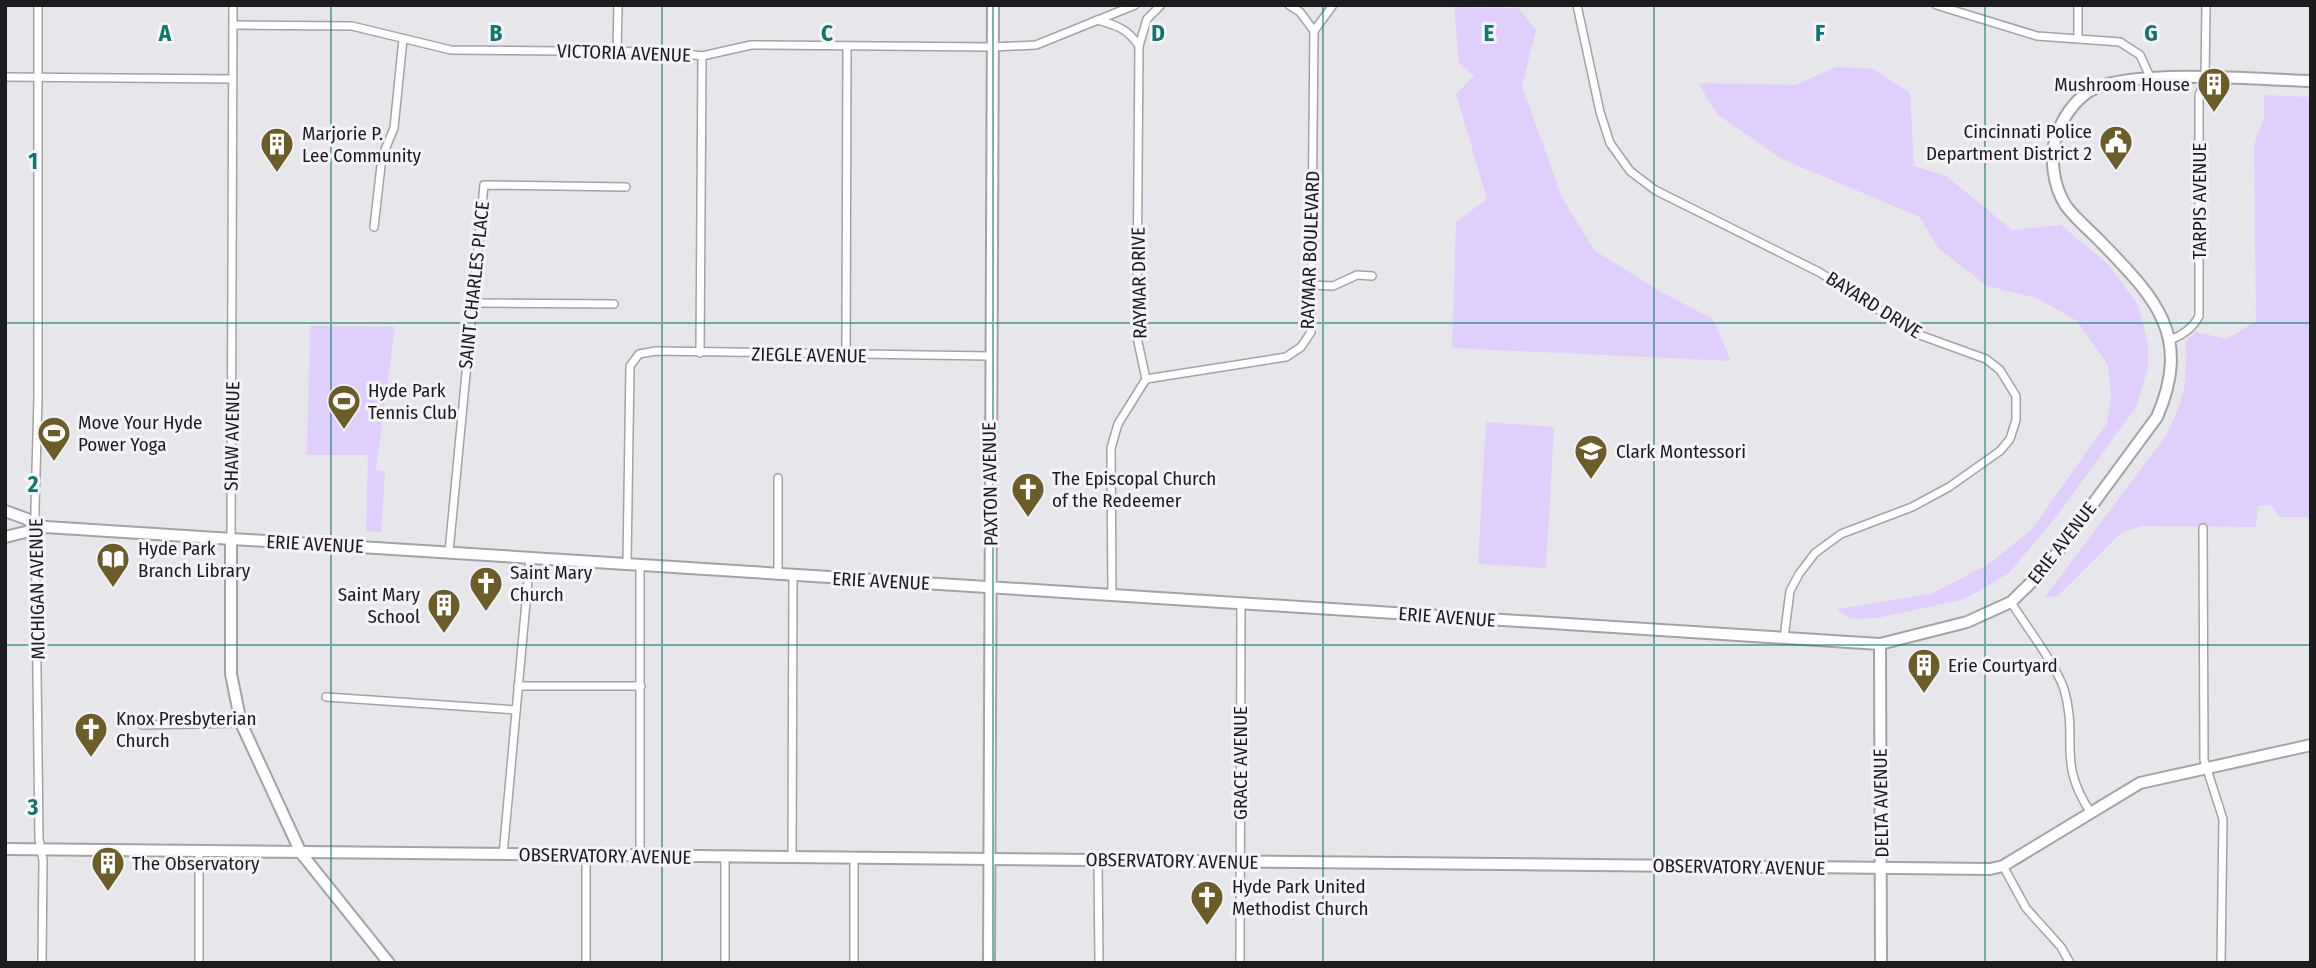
<svg xmlns="http://www.w3.org/2000/svg" width="2316" height="968" viewBox="0 0 2316 968" font-family="'Fira Sans Condensed',sans-serif">
<style>
.green{fill:#e0cefd}
.lines{fill:none;stroke-linecap:round;stroke-linejoin:round}
.street-casing{stroke:#a4a2a7;stroke-width:10}
.secondary-casing{stroke:#a4a2a7;stroke-width:14}
.street{stroke:#fff;stroke-width:7}
.secondary{stroke:#fff;stroke-width:10}
.grid{fill:none;stroke:#0f766e;stroke-width:2;stroke-opacity:0.55}
.labels{text-anchor:middle;dominant-baseline:central;stroke-width:6;stroke-linejoin:round;paint-order:stroke}
.street-label{font-size:19px;fill:#1c1b1d;stroke:#f5f3f8}
.poi-label{font-size:19px;fill:#1c1b1d;stroke:#f5f3f8;text-anchor:start}
.grid-label{font-size:23px;text-anchor:middle;font-weight:bold;fill:#0f766e;stroke:#f5f3f8;stroke-width:6;stroke-linejoin:round;paint-order:stroke}
</style>
<rect width="100%" height="100%" fill="#e7e6ea"/>
<g class="green">
<polygon points="1454,7 1518,8 1536,30 1522,87 1562,197 1594,250 1661,292 1713,319 1731,361 1452,348 1456,222 1487,199 1456,94 1474,76 1459,63"/>
<polygon points="1836,67 1873,69 1910,93 1914,166 1946,176 2012,230 2061,225 2109,265 2138,305 2148,344 2148,368 2136,407 2059,513 2009,573 1965,599 1877,618 1850,619 1837,609 1931,594 1989,564 2032,529 2107,423 2111,397 2108,365 2077,321 2037,298 1987,286 1938,248 1920,217 1782,159 1718,115 1698,83 1796,85"/>
<path d="M2264,95l47,2v420h-31l-10,-12 -12,1 -2,21 -113,-1 -21,6 -64,64 -13,1 120,-160c20,-38 22,-53 21,-96l10,-9 31,7 29,-18 -2,-176 10,-28z"/>
<polygon points="310,326 395,327 376,470 385,472 381,532 366,531 368,455 307,455"/>
<polygon points="1486,422 1554,427 1546,568 1478,564"/>
</g>
<g class="lines">
<defs>
<g id="street">
<polyline points="38,5 38,398 35,508 39,839 43,860 42,963"/>
<polyline points="1577,5 1600,112 1610,143 1630,171 1655,190 1819,272 1917,334 1986,359 2000,370 2016,396 2016,420 2010,439 2000,451 1949,487 1912,507 1841,534 1815,553 1799,574 1790,591 1784,638"/>
<polyline points="1936,5 2037,36 2120,42 2140,55 2151,79"/>
<polyline points="2078,5 2078,38"/>
<path d="M1097,20c19,5 31,9 42,26"/>
<polyline points="233,25 352,26 451,50 671,52 702,56 751,45 993,47 1036,45 1135,5"/>
<polyline points="1314,31 1333,5"/>
<polyline points="617,51 618,5"/>
<polyline points="5,77 232,79"/>
<polyline points="374,227 382,157 394,128 403,39"/>
<polyline points="1312,285 1333,286 1357,275 1372,276"/>
<polyline points="472,303 614,304"/>
<path d="M2169,340c12,-4 24,-12 30,-24v-221l6,-15 1,-75"/>
<polyline points="700,353 702,56"/>
<polyline points="846,355 847,47"/>
<polyline points="1146,379 1286,357 1301,347 1311,332 1314,31 1300,12 1289,5"/>
<polyline points="2203,528 2204,760 2223,819 2221,963"/>
<polyline points="231,540 233,5"/>
<polyline points="449,552 484,185 626,187"/>
<polyline points="627,564 630,366 639,354 656,351 989,356"/>
<polyline points="640,566 640,856"/>
<polyline points="778,574 778,478"/>
<polyline points="1112,594 1111,448 1118,424 1146,379 1138,342 1137,301 1139,46 1147,19 1161,5"/>
<path d="M2011,602c14,23 45,63 53,87 15,51 -8,72 27,124"/>
<polyline points="518,686 641,686"/>
<polyline points="326,697 516,710"/>
<polyline points="142,725 241,723"/>
<polyline points="503,855 530,558"/>
<polyline points="586,855 586,963"/>
<polyline points="792,858 793,575"/>
<polyline points="1098,860 1099,963"/>
<polyline points="2003,866 2026,908 2061,947 2070,963"/>
<polyline points="199,963 199,852"/>
<polyline points="725,963 725,858"/>
<polyline points="854,963 854,860"/>
<polyline points="1240,963 1241,605"/>
</g>
<g id="secondary">
<polyline points="5,511 27,519 37,527"/>
<path d="M5,537l41,-10 1834,117 87,-22 44,-20 34,-33 112,-152c36,-83 -3,-120 -58,-177 -11,-11 -24,-22 -33,-34 -13,-20 -17,-50 -9,-72 6,-16 17,-32 31,-42 39,-25 173,-12 223,-11"/>
<polyline points="231,540 231,674 241,723 301,853 389,963"/>
<polyline points="1880,644 1881,963"/>
<polyline points="5,849 1990,869 2003,866 2140,783 2311,745"/>
<polyline points="989,963 993,5"/>
</g>
</defs>
<use href="#street" class="street-casing"/>
<use href="#secondary" class="secondary-casing"/>
<use href="#street" class="street"/>
<use href="#secondary" class="secondary"/>
</g>
<path class="grid" d="M331,5v958M662,5v958M993,5v958M1323,5v958M1654,5v958M1985,5v958M5,323h2306M5,645h2306"/>
<defs>
<symbol id="building-pin" viewBox="-11 -11 22 30"><path d="M0 17L-7.5 6A9.5 9.5 0 1 1 7.5 6Z" fill="#6b5c29" stroke="#f5f3f8"/><path d="M-4-6H4V6H1V3H-1V6H-4ZM-2.5-4.3h1.7v1.8h-1.7ZM.8-4.3h1.7v1.8H.8ZM-2.5-1h1.7V.8h-1.7ZM.8-1h1.7V.8H.8Z" fill="#fff"/></symbol>
<symbol id="civic-pin" viewBox="-11 -11 22 30"><path d="M0 17L-7.5 6A9.5 9.5 0 1 1 7.5 6Z" fill="#6b5c29" stroke="#f5f3f8"/><path d="M-.6-6.5H3V-4.5H.6V-3L4-1V1h2V6H-6V1h2V-1L-.6-3ZM-1.2 2.5V6h2.4V2.5Z" fill="#fff"/></symbol>
<symbol id="stadium-pin" viewBox="-11 -11 22 30"><path d="M0 17L-7.5 6A9.5 9.5 0 1 1 7.5 6Z" fill="#6b5c29" stroke="#f5f3f8"/><path d="M0-5a6.5 5 0 1 0 0 10a6.5 5 0 1 0 0-10ZM-3.5-1.8h7v3.6h-7Z" fill="#fff"/></symbol>
<symbol id="school-pin" viewBox="-11 -11 22 30"><path d="M0 17L-7.5 6A9.5 9.5 0 1 1 7.5 6Z" fill="#6b5c29" stroke="#f5f3f8"/><path d="M0-5L7-2L0 1L-7-2ZM-4 1L0 2.5L4 1V4Q0 6-4 4Z" fill="#fff"/></symbol>
<symbol id="church-pin" viewBox="-11 -11 22 30"><path d="M0 17L-7.5 6A9.5 9.5 0 1 1 7.5 6Z" fill="#6b5c29" stroke="#f5f3f8"/><path d="M-1.2-6h2.4v3.5h3.3v2.4h-3.3V6h-2.4V-.1h-3.3v-2.4h3.3Z" fill="#fff"/></symbol>
<symbol id="library-pin" viewBox="-11 -11 22 30"><path d="M0 17L-7.5 6A9.5 9.5 0 1 1 7.5 6Z" fill="#6b5c29" stroke="#f5f3f8"/><path d="M-6-4Q-3-5.5-.7-3.5V5Q-3 3-6 4ZM6-4Q3-5.5 .7-3.5V5Q3 3 6 4Z" fill="#fff"/></symbol>
</defs>
<g fill-rule="evenodd">
<use href="#building-pin" x="2195" y="65" width="38" height="52"/>
<use href="#civic-pin" x="2097" y="123" width="38" height="52"/>
<use href="#building-pin" x="258" y="125" width="38" height="52"/>
<use href="#stadium-pin" x="325" y="382" width="38" height="52"/>
<use href="#stadium-pin" x="35" y="414" width="38" height="52"/>
<use href="#school-pin" x="1572" y="432" width="38" height="52"/>
<use href="#church-pin" x="1009" y="470" width="38" height="52"/>
<use href="#library-pin" x="94" y="540" width="38" height="52"/>
<use href="#church-pin" x="467" y="564" width="38" height="52"/>
<use href="#building-pin" x="425" y="586" width="38" height="52"/>
<use href="#building-pin" x="1905" y="646" width="38" height="52"/>
<use href="#church-pin" x="72" y="710" width="38" height="52"/>
<use href="#building-pin" x="89" y="844" width="38" height="52"/>
<use href="#church-pin" x="1188" y="878" width="38" height="52"/>
</g>
<g class="labels">
<g class="street-label">
<text transform="translate(624 53) rotate(2)">VICTORIA AVENUE</text>
<text transform="translate(2199 201) rotate(-90)">TARPIS AVENUE</text>
<text transform="translate(1310 250) rotate(-88)">RAYMAR BOULEVARD</text>
<text transform="translate(1139 283) rotate(-91)">RAYMAR DRIVE</text>
<text transform="translate(474 285) rotate(-84)">SAINT CHARLES PLACE</text>
<text transform="translate(1874 305) rotate(32)">BAYARD DRIVE</text>
<text transform="translate(809 355) rotate(1)">ZIEGLE AVENUE</text>
<text transform="translate(232 436) rotate(-89)">SHAW AVENUE</text>
<text transform="translate(990 484) rotate(-91)">PAXTON AVENUE</text>
<text transform="translate(2062 543) rotate(-52)">ERIE AVENUE</text>
<text transform="translate(315 544) rotate(3)">ERIE AVENUE</text>
<text transform="translate(881 581) rotate(3)">ERIE AVENUE</text>
<text transform="translate(37 589) rotate(-91)">MICHIGAN AVENUE</text>
<text transform="translate(1447 617) rotate(4)">ERIE AVENUE</text>
<text transform="translate(1240 763) rotate(-90)">GRACE AVENUE</text>
<text transform="translate(1881 803) rotate(-91)">DELTA AVENUE</text>
<text transform="translate(605 856) rotate(1)">OBSERVATORY AVENUE</text>
<text transform="translate(1172 861) rotate(1)">OBSERVATORY AVENUE</text>
<text transform="translate(1739 867) rotate(1)">OBSERVATORY AVENUE</text>
</g>
<g class="poi-label">
<text x="2190" y="84" text-anchor="end">Mushroom House</text>
<text x="2092" y="131" text-anchor="end">Cincinnati Police<tspan x="2092" dy="22">Department District 2</tspan></text>
<text x="302" y="133">Marjorie P.<tspan x="302" dy="22">Lee Community</tspan></text>
<text x="368" y="390">Hyde Park<tspan x="368" dy="22">Tennis Club</tspan></text>
<text x="78" y="422">Move Your Hyde<tspan x="78" dy="22">Power Yoga</tspan></text>
<text x="1616" y="451">Clark Montessori</text>
<text x="1052" y="478">The Episcopal Church<tspan x="1052" dy="22">of the Redeemer</tspan></text>
<text x="138" y="548">Hyde Park<tspan x="138" dy="22">Branch Library</tspan></text>
<text x="510" y="572">Saint Mary<tspan x="510" dy="22">Church</tspan></text>
<text x="420" y="594" text-anchor="end">Saint Mary<tspan x="420" dy="22">School</tspan></text>
<text x="1948" y="665">Erie Courtyard</text>
<text x="116" y="718">Knox Presbyterian<tspan x="116" dy="22">Church</tspan></text>
<text x="132" y="863">The Observatory</text>
<text x="1232" y="886">Hyde Park United<tspan x="1232" dy="22">Methodist Church</tspan></text>
</g>
</g>
<g class="grid-label">
<text x="165" y="41">A</text>
<text x="496" y="41">B</text>
<text x="827" y="41">C</text>
<text x="1158" y="41">D</text>
<text x="1489" y="41">E</text>
<text x="1820" y="41">F</text>
<text x="2151" y="41">G</text>
<text x="33" y="169">1</text>
<text x="33" y="492">2</text>
<text x="33" y="815">3</text>
</g>
<rect width="2316" height="968" fill="none" stroke="#1c1b1d" stroke-width="14"/>
</svg>
